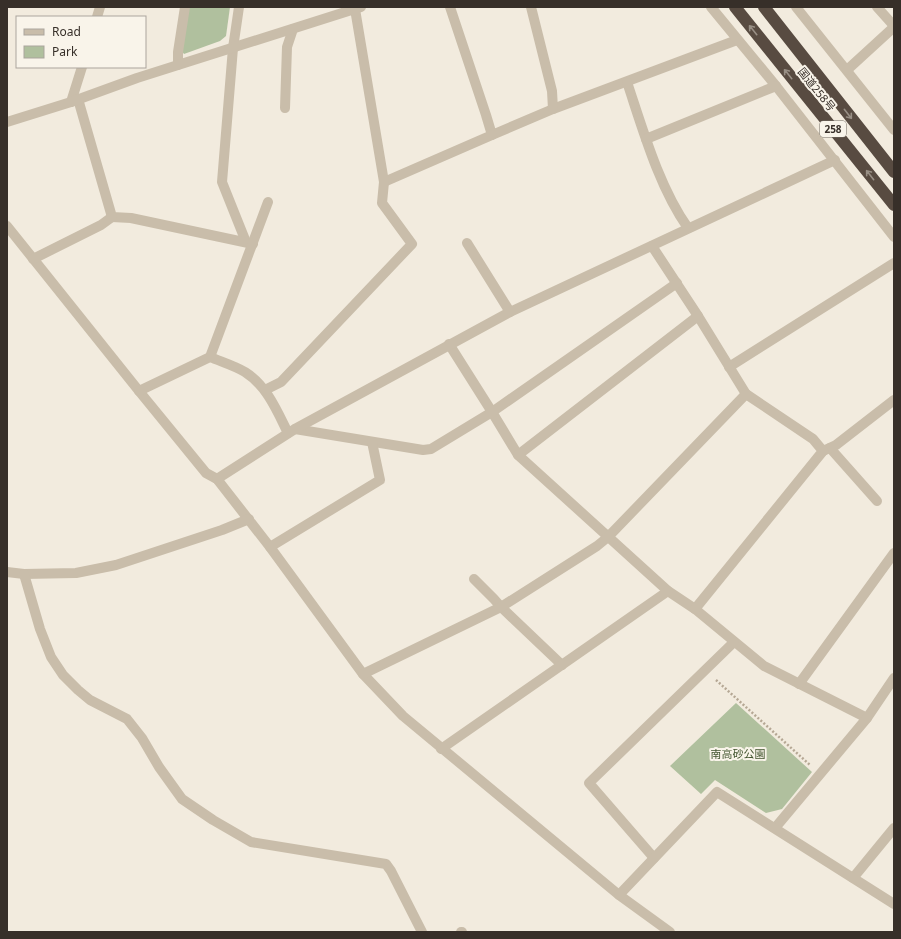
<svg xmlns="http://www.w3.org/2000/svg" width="901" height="939" viewBox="0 0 901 939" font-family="'Noto Sans','Noto Sans JP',sans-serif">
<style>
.green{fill:#b0c09e}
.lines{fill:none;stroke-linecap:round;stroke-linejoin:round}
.path{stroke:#b5a794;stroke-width:2.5;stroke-dasharray:2 2;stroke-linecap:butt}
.lane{stroke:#c9bdaa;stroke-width:10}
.street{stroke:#c9bdaa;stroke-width:10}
.highway{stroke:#584b41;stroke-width:12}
.oneway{stroke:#988f85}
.labels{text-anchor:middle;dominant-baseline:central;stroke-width:4;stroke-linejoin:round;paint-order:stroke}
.shield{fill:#f9f4ea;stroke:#716a63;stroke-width:1}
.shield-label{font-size:10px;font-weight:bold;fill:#372f29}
.street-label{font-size:11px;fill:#372f29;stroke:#f9f4ea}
.park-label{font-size:11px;fill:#41542e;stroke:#f9f4ea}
</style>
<rect width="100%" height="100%" fill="#f2ebde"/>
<g class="green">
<polygon points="188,7 230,7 226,36 220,41 184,54 181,50"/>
<polygon points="736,703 812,772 782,809 766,813 715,780 701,794 670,766"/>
</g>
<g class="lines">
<polyline class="path" points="716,680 810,765"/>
<g class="lane">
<polyline points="178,65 178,52 185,7"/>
<polyline points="467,243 510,312"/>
</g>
<g class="street">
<polyline points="239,7 233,48 222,182 246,242"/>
<polyline points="450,7 486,115 492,135 553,109 737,40"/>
<polyline points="531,7 552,91 553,109"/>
<polyline points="711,7 776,86 894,237"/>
<polyline points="796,7 894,130"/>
<polyline points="877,7 894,26"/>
<polyline points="97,17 100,7"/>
<polyline points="847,70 894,27"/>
<path d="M627,82c16,48 32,105 61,146"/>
<polyline points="78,99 112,217 131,218 253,244"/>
<polyline points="71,102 82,67"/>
<polyline points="285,108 287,47 293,29"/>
<polyline points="7,122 71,102 137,78 361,7"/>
<polyline points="646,139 776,86"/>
<polyline points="384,182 492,135"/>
<polyline points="7,226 139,391 206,473 217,479 270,547 363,674 403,716 619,895 670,932"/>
<polyline points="652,246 698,316 746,394"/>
<polyline points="33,259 101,225 112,217"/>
<polyline points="449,344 492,412 518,455 668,591 695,609 764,666 867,718"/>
<path d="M210,357c12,5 25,9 35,15 22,14 32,39 43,61"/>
<polyline points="729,367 894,263"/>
<polyline points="265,390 281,382 412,244 382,203 384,182 355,9"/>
<polyline points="139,391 210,357 268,202"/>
<polyline points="295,429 423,450 431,449 492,412 677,283"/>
<polyline points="830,448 877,501"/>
<polyline points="823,451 836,445 894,400"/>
<polyline points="518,455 698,316"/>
<polyline points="217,479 295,429 510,312 835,160"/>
<polyline points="270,547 380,480 372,442"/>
<polyline points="7,572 24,574 76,573 116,565 222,530 249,519"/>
<polyline points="24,574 40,629 51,657 63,675 78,690 90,700 127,719 142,738 159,767 182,799 213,820 251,842 386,864 391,871 422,932"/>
<polyline points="474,579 494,599 501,607 562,665"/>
<polyline points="363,674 501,607 597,546 608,537 746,394 813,439 823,451 695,609"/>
<polyline points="799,684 894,553"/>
<polyline points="441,749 668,591"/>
<polyline points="775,828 867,718 894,678"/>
<polyline points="654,858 589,783 734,642"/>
<polyline points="853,878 894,828"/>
<polyline points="619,895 717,792 894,904"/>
<polyline points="461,932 462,932"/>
</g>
<g class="highway">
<polyline points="735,7 894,205"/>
<polyline points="764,7 894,172"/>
</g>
</g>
<defs><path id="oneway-shaft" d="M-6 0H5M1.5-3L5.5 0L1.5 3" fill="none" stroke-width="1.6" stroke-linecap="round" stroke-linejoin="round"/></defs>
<g class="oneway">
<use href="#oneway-shaft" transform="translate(753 30) rotate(-129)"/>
<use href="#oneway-shaft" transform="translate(788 74) rotate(-129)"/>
<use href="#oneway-shaft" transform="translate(848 114) rotate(52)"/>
<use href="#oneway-shaft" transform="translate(870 175) rotate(-128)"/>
</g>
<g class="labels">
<rect class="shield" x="820" y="121" width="26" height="16" rx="3"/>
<g class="shield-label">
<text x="833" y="129">258</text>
</g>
<g class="street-label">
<text transform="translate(817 89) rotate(51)">国道258号</text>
</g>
<g class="park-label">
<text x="738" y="753">南高砂公園</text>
</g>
</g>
<rect width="901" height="939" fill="none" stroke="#372f29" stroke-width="16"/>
<rect x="16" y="16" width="130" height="52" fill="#f9f4ea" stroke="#aba59d"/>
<rect x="24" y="29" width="20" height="6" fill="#c9bdaa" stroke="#aba59d"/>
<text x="52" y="36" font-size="12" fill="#372f29">Road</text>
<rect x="24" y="46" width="20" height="12" fill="#b0c09e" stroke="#aba59d"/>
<text x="52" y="56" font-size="12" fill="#372f29">Park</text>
</svg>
